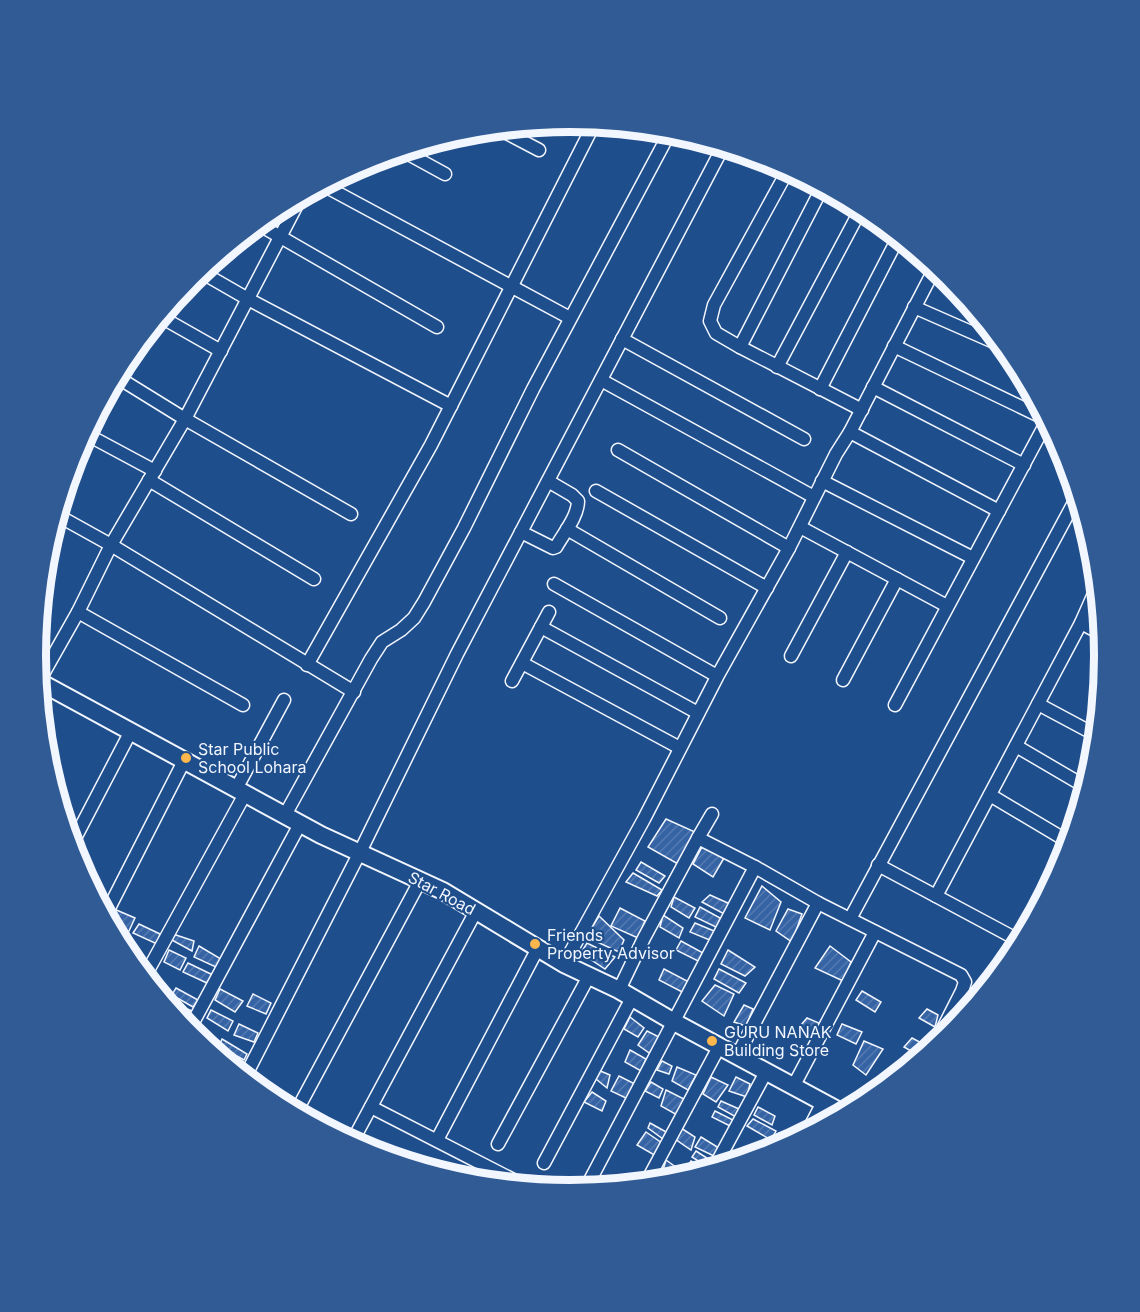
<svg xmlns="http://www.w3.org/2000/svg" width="1140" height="1312" viewBox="0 0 1140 1312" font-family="Inter,sans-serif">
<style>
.building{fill:url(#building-hatch);stroke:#f2f6ff;stroke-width:1.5}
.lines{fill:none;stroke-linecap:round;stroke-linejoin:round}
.street-casing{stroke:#f2f6ff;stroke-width:15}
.secondary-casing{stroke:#f2f6ff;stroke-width:20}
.street{stroke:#1f4e8c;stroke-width:12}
.secondary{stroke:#1f4e8c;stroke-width:16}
.poi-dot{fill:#ffb74d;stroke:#1f4e8c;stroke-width:2}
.labels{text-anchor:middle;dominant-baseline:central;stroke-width:4.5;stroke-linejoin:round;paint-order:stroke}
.poi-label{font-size:16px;fill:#f2f6ff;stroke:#1f4e8c;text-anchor:start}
.street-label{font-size:16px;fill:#f2f6ff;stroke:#1f4e8c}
.rim{fill:none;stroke:#f2f6ff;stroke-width:8}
</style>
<defs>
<pattern id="building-hatch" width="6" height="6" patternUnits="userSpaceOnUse" patternTransform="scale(1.5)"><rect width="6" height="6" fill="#3563a3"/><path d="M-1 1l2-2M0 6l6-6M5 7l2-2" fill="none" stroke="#537ab1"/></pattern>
</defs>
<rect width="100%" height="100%" fill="#1f4e8c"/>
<g class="building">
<polygon points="666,819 695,832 678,864 648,847"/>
<polygon points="702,847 724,858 713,877 693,864"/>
<polygon points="641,862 665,876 659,883 636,870"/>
<polygon points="633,873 662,890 657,896 626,882"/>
<polygon points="762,886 781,902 770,930 745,918"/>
<polygon points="710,895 730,904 726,915 702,902"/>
<polygon points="674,897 695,908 689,918 671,907"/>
<polygon points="700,907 722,919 718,928 695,917"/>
<polygon points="620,908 645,921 638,938 611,926"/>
<polygon points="114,909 135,918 128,933 111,924"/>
<polygon points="788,909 802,914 792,942 776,931"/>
<polygon points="663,915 683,928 679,938 660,927"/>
<polygon points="599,916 624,940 619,952 586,937"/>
<polygon points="695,923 714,931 712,941 690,932"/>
<polygon points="139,924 160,934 157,944 133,933"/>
<polygon points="176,935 194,941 192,951 170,939"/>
<polygon points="681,941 705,954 702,963 676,950"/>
<polygon points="587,943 615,957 605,969 581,953"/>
<polygon points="199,946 221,959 218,968 194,957"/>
<polygon points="830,946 851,962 843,981 815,968"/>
<polygon points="169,950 186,958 180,970 164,962"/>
<polygon points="728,950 755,967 745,976 721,964"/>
<polygon points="188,963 215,976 207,983 183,972"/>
<polygon points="664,969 689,982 684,993 659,980"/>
<polygon points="719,969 746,983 739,993 714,979"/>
<polygon points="715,985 734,994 724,1016 702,1001"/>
<polygon points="176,988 198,1000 193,1007 172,995"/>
<polygon points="220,989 243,1001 235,1012 215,1000"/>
<polygon points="862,991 881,1002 875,1012 856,1000"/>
<polygon points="973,991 981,993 970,1006 967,1004"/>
<polygon points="253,994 271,1003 266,1014 247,1006"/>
<polygon points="168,1001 192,1011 188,1020 176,1014 167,1003"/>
<polygon points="744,1005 753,1009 746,1026 734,1022"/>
<polygon points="927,1009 938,1015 935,1027 919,1018"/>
<polygon points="211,1010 233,1021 228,1031 207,1018"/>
<polygon points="960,1010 965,1013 954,1025"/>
<polygon points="630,1017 644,1028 638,1037 624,1029"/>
<polygon points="807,1018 819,1023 813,1034 802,1029 800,1026"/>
<polygon points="239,1024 258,1033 254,1042 234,1035"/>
<polygon points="842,1024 862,1032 856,1044 837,1035"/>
<polygon points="647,1031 661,1038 652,1055 638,1045"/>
<polygon points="197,1034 215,1042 213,1050 196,1037"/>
<polygon points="912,1038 929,1047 920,1056 904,1047"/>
<polygon points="222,1039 247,1054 244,1060 219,1046"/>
<polygon points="864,1041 883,1049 866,1075 853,1065"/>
<polygon points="630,1050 646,1059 641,1071 625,1062"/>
<polygon points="216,1051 241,1064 239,1070 216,1053"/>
<polygon points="662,1061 672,1066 669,1074 657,1070"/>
<polygon points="677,1067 696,1075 688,1090 672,1081"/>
<polygon points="598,1070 610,1075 607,1088 596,1079"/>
<polygon points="619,1076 635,1084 628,1099 611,1091"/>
<polygon points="711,1077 728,1085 716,1102 703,1094"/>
<polygon points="736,1077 750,1084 747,1097 729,1091"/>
<polygon points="651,1082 663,1089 659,1098 645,1091"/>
<polygon points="666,1090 684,1099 677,1115 661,1106"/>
<polygon points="592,1092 606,1101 602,1111 584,1102"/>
<polygon points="721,1101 739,1109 736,1117 718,1107"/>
<polygon points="758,1107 775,1116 772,1125 754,1115"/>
<polygon points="715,1111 733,1120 730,1126 712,1117"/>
<polygon points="753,1119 776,1131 771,1140 747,1126"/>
<polygon points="650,1123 668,1133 663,1139 648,1128"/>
<polygon points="681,1128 695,1137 691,1150 675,1139"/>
<polygon points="646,1132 662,1143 656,1156 637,1145"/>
<polygon points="701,1137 719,1148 714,1156 695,1147"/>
<polygon points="696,1151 713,1162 709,1168 692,1157"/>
<polygon points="666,1160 680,1170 677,1177 663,1170"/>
<polygon points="691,1161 706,1170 695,1174 686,1169"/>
</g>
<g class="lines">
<defs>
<g id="street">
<polyline points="499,129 539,150"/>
<polyline points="703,141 721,151"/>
<polyline points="403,151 445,174"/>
<polyline points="788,170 714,305 710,321 716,333 740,347 862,410"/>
<polyline points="323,185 570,318"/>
<polyline points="258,224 437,327"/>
<polyline points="201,272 248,299 451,406"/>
<polyline points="914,307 1003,346"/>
<polyline points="161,317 221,351"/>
<polyline points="622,339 804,439"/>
<polyline points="894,346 1046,419"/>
<polyline points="740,347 822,188"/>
<polyline points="777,367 861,209"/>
<polyline points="117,377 185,419 301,197"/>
<polyline points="601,380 814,497"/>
<polyline points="873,387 1024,465"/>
<polyline points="820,389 898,238"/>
<polyline points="850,432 999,511"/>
<polyline points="86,434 155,471"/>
<polyline points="618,450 789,548"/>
<polyline points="149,480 314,579"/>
<polyline points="822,481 973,558"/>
<polyline points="596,491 767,588"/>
<polyline points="57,515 111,545 354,692"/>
<polyline points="800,527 947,606"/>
<polyline points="567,529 720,618"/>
<path d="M521,532l32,16 3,-1c8,-14 22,-31 22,-46l-6,-6 -24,-14"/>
<polyline points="554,584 717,676"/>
<polyline points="78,612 243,705"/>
<polyline points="1081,623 1102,634"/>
<polyline points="541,627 698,713"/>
<polyline points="791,656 847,552"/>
<polyline points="522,663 680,748"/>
<polyline points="307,665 431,445 594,124"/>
<polyline points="843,680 897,579"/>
<polyline points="39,681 78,612 111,545 185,419 351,514"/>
<polyline points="512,681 549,612"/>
<polyline points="1038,704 1096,735"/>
<polyline points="895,705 1047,421"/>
<polyline points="1016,746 1086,787"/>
<polyline points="236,789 284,700"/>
<polyline points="990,795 1069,842"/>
<polyline points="285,815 371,659 382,642 401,630 414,618 424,602 464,528 533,389 670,132"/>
<polyline points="698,838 712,814"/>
<polyline points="72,844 131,731"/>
<polyline points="878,865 936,896 1081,623 1097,587"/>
<polyline points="936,896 1020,941"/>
<polyline points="106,914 184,761"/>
<polyline points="850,919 1077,497"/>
<polyline points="564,964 644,819 718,675 789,548 836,454 850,432 935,268"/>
<polyline points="145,976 245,794"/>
<polyline points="619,990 644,938 698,838 755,867 818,903 961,975 965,982 962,991 935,1044"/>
<polyline points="189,1030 300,824"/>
<polyline points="737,1056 818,903"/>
<polyline points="245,1077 360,852 457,654 723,147"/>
<polyline points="793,1087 875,932"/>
<polyline points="371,1107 525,1186"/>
<polyline points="296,1112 420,881"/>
<polyline points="808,1131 823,1102"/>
<polyline points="437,1140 538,948"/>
<polyline points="352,1142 476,911"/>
<polyline points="498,1144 589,976"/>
<polyline points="544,1163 632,998"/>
<polyline points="714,1168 766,1072"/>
<polyline points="646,1183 719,1047"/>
<polyline points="586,1188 755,867"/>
</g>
<polyline id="secondary" points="38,681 321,835 443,891 564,964 619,990 674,1022 843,1113"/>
</defs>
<use href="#street" class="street-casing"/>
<use href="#secondary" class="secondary-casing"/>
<use href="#street" class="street"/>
<use href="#secondary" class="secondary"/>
</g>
<g class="poi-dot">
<circle cx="186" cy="758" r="6"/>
<circle cx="535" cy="944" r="6"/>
<circle cx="712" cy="1041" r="6"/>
</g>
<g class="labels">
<g class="poi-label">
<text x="198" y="749">Star Public<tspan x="198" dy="18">School Lohara</tspan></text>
<text x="547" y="935">Friends<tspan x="547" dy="18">Property Advisor</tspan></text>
<text x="724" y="1032">GURU NANAK<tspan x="724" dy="18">Building Store</tspan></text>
</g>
<g class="street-label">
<text transform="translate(442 893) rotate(28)">Star Road</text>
</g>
</g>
<path d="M0 0H1140V1312H0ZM46 656a524 524 0 1 1 1048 0a524 524 0 1 1-1048 0Z" fill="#305b95" fill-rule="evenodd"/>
<path class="rim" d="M46 656a524 524 0 1 1 1048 0a524 524 0 1 1-1048 0Z"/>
</svg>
